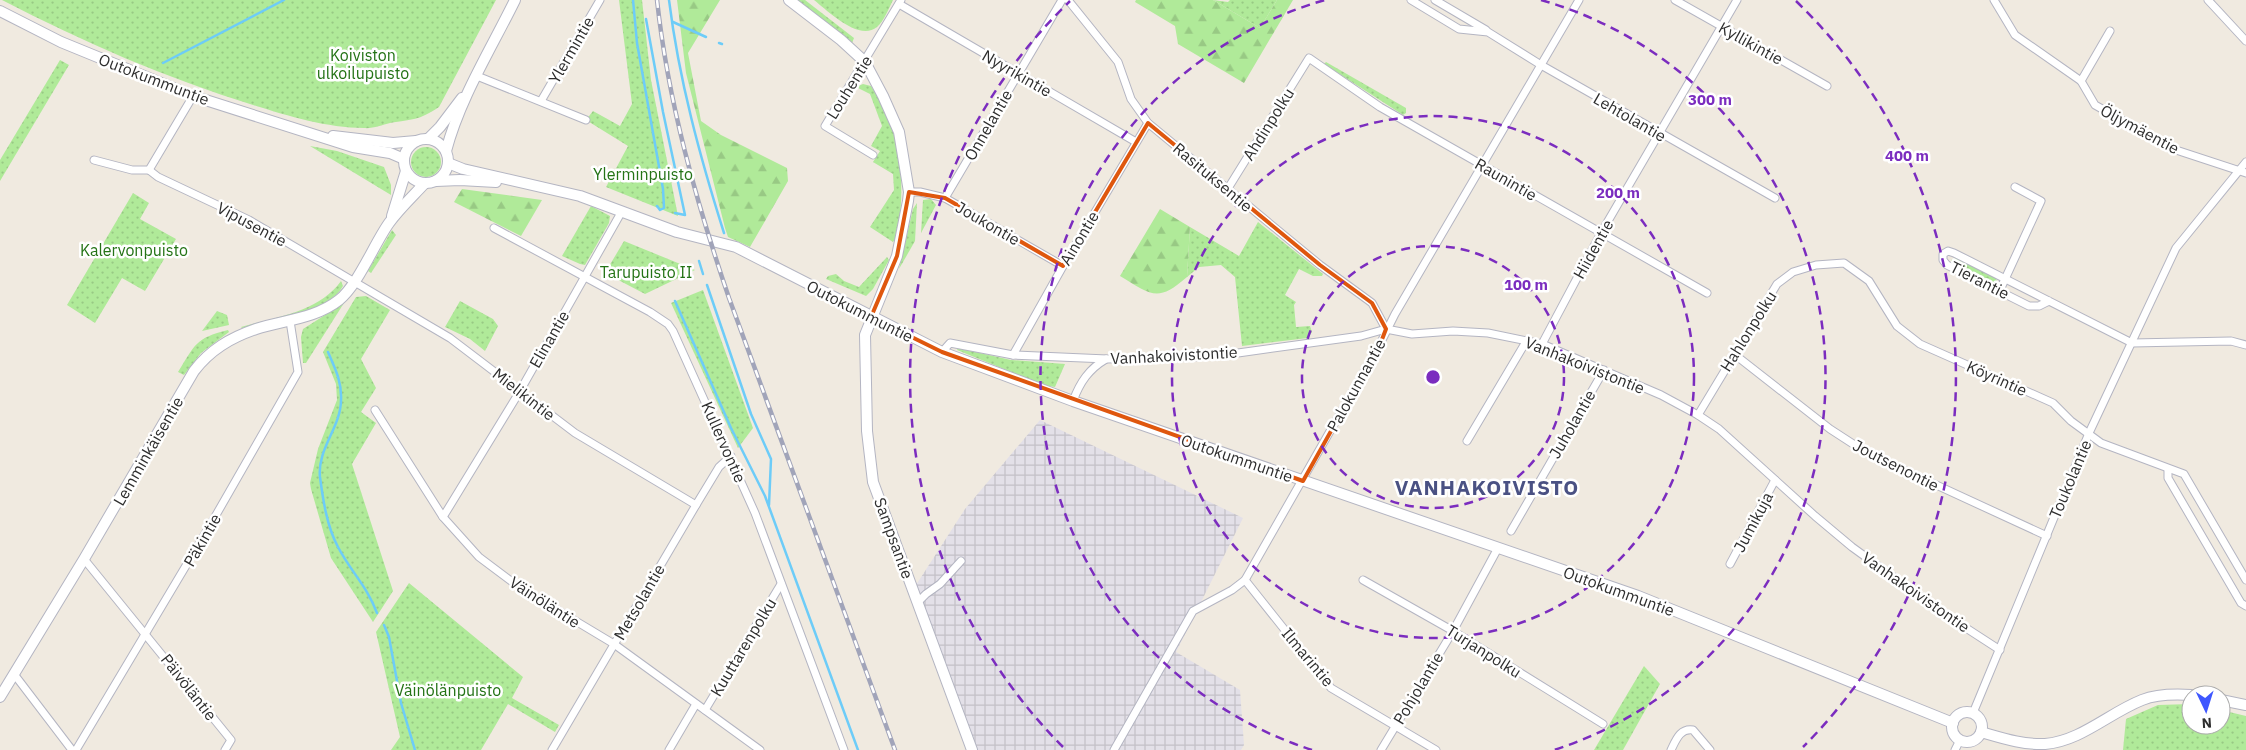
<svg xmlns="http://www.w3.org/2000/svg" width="2246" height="750" viewBox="0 0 2246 750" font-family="'IBM Plex Sans',sans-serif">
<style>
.industrial{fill:url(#industrial-grid)}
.grass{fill:url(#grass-dots)}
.forest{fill:url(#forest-firs)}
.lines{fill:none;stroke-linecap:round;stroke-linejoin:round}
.stream{stroke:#6dccf8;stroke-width:2.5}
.street-casing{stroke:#b4b5c2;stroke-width:9}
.secondary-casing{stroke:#b4b5c2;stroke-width:12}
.street{stroke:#fff;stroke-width:7}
.secondary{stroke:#fff;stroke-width:10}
.rail-casing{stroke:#a1a4b9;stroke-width:4.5}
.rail{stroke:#fff;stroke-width:2.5;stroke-dasharray:8;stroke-linecap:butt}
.marked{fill:none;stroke:#df570e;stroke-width:4;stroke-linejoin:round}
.ring{fill:none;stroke:#7b2cbf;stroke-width:2.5;stroke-dasharray:9 6}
.labels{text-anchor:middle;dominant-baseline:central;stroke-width:5;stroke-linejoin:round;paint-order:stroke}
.street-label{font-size:16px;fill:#2e2e2e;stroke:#fff}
.park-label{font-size:16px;fill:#247316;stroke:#fff}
.district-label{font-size:21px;font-weight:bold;letter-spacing:1px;fill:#4a5183;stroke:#fff}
.centre{fill:#7b2cbf;stroke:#fff;stroke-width:2.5}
.ring-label{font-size:15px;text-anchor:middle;font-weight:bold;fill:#7b2cbf;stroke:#fff;stroke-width:5;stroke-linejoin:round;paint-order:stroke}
</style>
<defs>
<pattern id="industrial-grid" width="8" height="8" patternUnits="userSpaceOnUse" patternTransform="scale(1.25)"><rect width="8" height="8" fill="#e3e0e8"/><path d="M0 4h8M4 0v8" fill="none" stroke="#c3c0c7"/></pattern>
<pattern id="grass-dots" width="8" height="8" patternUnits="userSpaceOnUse" patternTransform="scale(1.25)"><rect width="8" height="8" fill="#b0ea99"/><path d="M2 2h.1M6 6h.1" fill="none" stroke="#98c984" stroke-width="1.8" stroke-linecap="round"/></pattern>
<pattern id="forest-firs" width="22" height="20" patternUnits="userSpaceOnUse" patternTransform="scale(1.25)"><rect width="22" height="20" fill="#b0ea99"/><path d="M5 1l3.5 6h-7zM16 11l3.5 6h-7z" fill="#98c984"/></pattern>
</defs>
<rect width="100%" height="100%" fill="#f0eae0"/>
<polygon class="industrial" points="1040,420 1243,518 1176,652 1240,690 1244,745 1241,750 976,750 916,585 965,509"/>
<g class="grass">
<path d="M2,0h494l-57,107c-21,14 -26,12 -49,16 -8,2 -18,6 -26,5 -37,0 -76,-12 -111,-23 -87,-27 -170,-63 -251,-105z"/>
<polygon points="619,0 642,0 651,80 678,216 606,187 628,146 586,120 593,111 620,126 632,104"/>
<polygon points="797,0 805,0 854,38 852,43 851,43"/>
<path d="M814,0h79c-4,8 -9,21 -16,27 -18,15 -49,-16 -63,-27z"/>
<polygon points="1213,0 1228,2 1230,0 1277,0 1260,28"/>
<polygon points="60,60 69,65 0,181 0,160"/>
<polygon points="1326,62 1406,108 1406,113 1403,115 1324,64"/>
<path d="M863,84l8,2c26,35 34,87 29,130 -1,8 -1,19 -7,26l-23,-15 24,-37 -1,-16 -20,-12 7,-11 -9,-5 11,-20 -12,-32 -14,-7z"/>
<polygon points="310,146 337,151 384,167 391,185 391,195"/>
<circle cx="426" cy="162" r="15"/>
<polygon points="133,193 149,203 140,219 176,239 145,291 122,278 95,323 67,305"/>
<polygon points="931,199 936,205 921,233 923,200"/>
<polygon points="917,203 915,241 899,269 913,209"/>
<polygon points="591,206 610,216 609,223 585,265 580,264 562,256"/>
<polygon points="1258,222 1323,274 1322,276 1313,276 1299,269 1285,295 1296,302 1294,305 1296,327 1310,326 1312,332 1308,338 1242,346 1235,277 1221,265 1199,267 1187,277 1190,227 1239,256"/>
<polygon points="392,230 396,235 371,273 368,271"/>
<polygon points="624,241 695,270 645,294 605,273"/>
<polygon points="887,257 889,260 873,289 866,296 826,279 828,276 836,274 844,281 859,287"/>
<polygon points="1956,258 1996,278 1997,282 1993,283 1953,263 1951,260"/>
<path d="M341,281l2,5c-15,27 -73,35 -101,42l-1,-1c35,-10 78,-15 100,-46z"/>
<polygon points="703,290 753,428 738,448 671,303"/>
<polygon points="366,296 390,310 361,359 376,388 361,412 376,423 352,464 393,591 373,622 331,558 311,489 310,483 318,449 337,400 336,384 323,352 356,297"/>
<polygon points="460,301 493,319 498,326 485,351 470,339 445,327"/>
<polygon points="344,303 306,363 303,363 301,337 303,329"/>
<polygon points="217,311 227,315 229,325 202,331"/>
<path d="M228,330l1,2 -28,21 -17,22 -6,-3c17,-27 17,-34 50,-42z"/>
<polygon points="958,348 1011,360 1065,364 1055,387 1043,385 957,350"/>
<polygon points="409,583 523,677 512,698 559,725 555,732 508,704 481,750 391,750 400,737 376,632"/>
<polygon points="1644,666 1660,684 1623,750 1594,750"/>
<polygon points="2191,704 2191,725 2221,725 2221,710 2246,716 2246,750 2123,750 2126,719 2158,705"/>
</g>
<g class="forest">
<polygon points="677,0 720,0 688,53 701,121 721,135 787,168 788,181 750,247 728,237 725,228 686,73"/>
<polygon points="1136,0 1213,0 1260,28 1277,0 1293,0 1244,83 1178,44 1175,26 1135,2"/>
<polygon points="462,189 542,200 521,236 454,202"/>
<path d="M1160,209l30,18 -3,50c-30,26 -35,18 -67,-1z"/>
</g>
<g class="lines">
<g class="stream">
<polyline points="633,0 637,43 663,189 664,208 660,210 657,206"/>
<path d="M669,0c10,80 31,157 55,233"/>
<polyline points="646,19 663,112 685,215 675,213"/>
<polyline points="673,22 706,37"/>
<polyline points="719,43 722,44"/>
<polyline points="163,63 284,0"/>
<polyline points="699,261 703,274"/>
<polyline points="707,285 751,414 771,459 769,505"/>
<polyline points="675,301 731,428 765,496 858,750"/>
<path d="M328,352c7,16 14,30 13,48 0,27 -24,49 -21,77 3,23 7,50 18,70 13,25 29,39 39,66"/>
<polyline points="384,625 389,637 401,703 415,750"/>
</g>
<defs>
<g id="street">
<polyline points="1068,0 1118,62 1131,99 1148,123 1320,265 1372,303 1386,329"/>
<polyline points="1411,0 1459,29 1488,32 1541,65 1775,198"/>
<polyline points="1435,0 1486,30"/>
<polyline points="1675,0 1827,86"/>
<polyline points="1994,0 2015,35 2081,81"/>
<polyline points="2208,0 2246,41"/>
<polyline points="899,4 1136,142"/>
<polyline points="2110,31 2081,81 2095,105 2173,149 2246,173"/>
<polyline points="477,76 586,120"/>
<polyline points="541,101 600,0"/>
<polyline points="873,155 825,126 901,0"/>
<polyline points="94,160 132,170 149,170 193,96"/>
<polyline points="149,170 158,177 249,220 450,338 575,433 696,505"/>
<polyline points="1227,190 1309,58 1380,107 1707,293"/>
<polyline points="909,192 920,192 945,198 1063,266"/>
<polyline points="945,198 1062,0"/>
<polyline points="494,228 650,312 668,324 673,331 755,513 844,750"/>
<polyline points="2000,290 2041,201 2015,187"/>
<polyline points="2049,301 2039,306 2029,306 1947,265 1943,260 1943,254 1948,251 1954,253 2132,343 2231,341 2246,345"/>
<polyline points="1542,344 1601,233 1737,0"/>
<polyline points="942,352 950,343 1013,355 1107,359 1194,357 1238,353 1361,336 1386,329 1412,334 1453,331 1488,333 1542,344 1661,395 1698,415 1719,429 1815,516 1852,547 1946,615 2000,650"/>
<polyline points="1734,354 1830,429 1867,453 2047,536"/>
<polyline points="1013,355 1063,266 1148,123"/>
<path d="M1073,401c7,-19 16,-32 33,-42"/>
<polyline points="375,410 443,517 479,557 519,587 614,644 760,750"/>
<polyline points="1698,415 1777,284 1793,272 1816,265 1844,263 1869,281 1897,326 1920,344 2053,403 2071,421 2101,443 2184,474 2246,580"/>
<polyline points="1467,441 1527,340"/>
<polyline points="2168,469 2168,478 2241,603 2246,606"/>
<polyline points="443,517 520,391 622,211"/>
<polyline points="1511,531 1604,370"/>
<polyline points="84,559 231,740 225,750"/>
<polyline points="1730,564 1775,480"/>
<polyline points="1245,580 1331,688 1436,750"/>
<polyline points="1363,580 1453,631 1603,724"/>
<polyline points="917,603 926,594 940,584 961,561"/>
<polyline points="14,674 72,750"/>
<polyline points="705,710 781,584"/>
<polyline points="1973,713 2089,433 2176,248 2246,162"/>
<polyline points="76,750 212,522 298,372 290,321"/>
<polyline points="552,750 696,505 719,467 731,456"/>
<polyline points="669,750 696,704"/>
<polyline points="1114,750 1193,611 1232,590 1245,580 1381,342 1395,314 1579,0"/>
<polyline points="1381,750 1453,631 1498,548"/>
<path d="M1671,750c5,-10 9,-22 22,-20l17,20"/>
<polyline points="1955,750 1960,740"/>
</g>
<g id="secondary">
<polyline points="789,0 841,40 865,62 883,96 899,132 909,192 908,201 897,256 865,335 867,431 873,482 972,750"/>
<polyline points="0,11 61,42 193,96 353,147 390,153 404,159"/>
<polyline points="333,136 393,143 416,141"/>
<circle cx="426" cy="161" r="22"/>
<polyline points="428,139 440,127 462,98"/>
<path d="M446,151c14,-53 45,-102 69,-151"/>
<polyline points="448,163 463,169 580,196 677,232 736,247 942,352 1073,401 1638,596 1953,723"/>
<polyline points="436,181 460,180 496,182"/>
<polyline points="392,216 406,171"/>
<path d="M0,697l84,-138 110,-188c16,-21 36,-33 62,-42 27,-9 59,-10 83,-29 19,-15 35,-56 50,-77 10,-14 24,-27 36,-40"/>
<polyline points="2221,700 2246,705"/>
<circle cx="1967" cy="727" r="15"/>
<path d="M1981,732c21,6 42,13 64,12 36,-3 64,-31 97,-44 15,-6 33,-6 49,-5"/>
</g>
</defs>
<use href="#street" class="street-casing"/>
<use href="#secondary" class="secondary-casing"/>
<use href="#street" class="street"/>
<use href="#secondary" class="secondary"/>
<defs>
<path id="rail" d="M657,0c11,102 39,201 72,298l166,452"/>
</defs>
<use href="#rail" class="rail-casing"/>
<use href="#rail" class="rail"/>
</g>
<path class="marked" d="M1148,123l172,142 52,38 14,26 -5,13 -78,139 -361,-129 -71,-35 26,-61 12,-64 36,6 118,68z"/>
<g class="ring">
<circle cx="1433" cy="377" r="131"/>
<circle cx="1433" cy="377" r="261"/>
<path d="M1312 750A392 392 0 0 1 1325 0M1541 0A392 392 0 0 1 1554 750"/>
<path d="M1063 747A523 523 0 0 1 1070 1M1796 1A523 523 0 0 1 1803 747"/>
</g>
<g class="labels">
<g class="street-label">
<text transform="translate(1751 43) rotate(29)">Kyllikintie</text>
<text transform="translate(571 50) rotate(-60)">Ylermintie</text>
<text transform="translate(1017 73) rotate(30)">Nyyrikintie</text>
<text transform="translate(154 79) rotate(21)">Outokummuntie</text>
<text transform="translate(849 87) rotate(-58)">Louhentie</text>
<text transform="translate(1630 117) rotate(30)">Lehtolantie</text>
<text transform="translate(1268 124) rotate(-58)">Ahdinpolku</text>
<text transform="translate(988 125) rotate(-60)">Onnelantie</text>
<text transform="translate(2140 129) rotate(28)">Öljymäentie</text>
<text transform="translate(1213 177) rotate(40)">Rasituksentie</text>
<text transform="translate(1506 179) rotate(30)">Raunintie</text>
<text transform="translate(988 223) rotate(30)">Joukontie</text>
<text transform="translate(252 224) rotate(28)">Vipusentie</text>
<text transform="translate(1079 238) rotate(-59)">Ainontie</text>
<text transform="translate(1593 249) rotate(-61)">Hiidentie</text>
<text transform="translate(1980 280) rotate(27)">Tierantie</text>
<text transform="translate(860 311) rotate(27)">Outokummuntie</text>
<text transform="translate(1748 331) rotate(-58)">Hahlonpolku</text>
<text transform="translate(549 339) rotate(-60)">Elinantie</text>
<text transform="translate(1174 355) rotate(-3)">Vanhakoivistontie</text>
<text transform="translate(1585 365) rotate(22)">Vanhakoivistontie</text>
<text transform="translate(1997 378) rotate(24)">Köyrintie</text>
<text transform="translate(1356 385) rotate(-61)">Palokunnantie</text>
<text transform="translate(524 394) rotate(38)">Mielikintie</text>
<text transform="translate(1572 424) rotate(-60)">Juholantie</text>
<text transform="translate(724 442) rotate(66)">Kullervontie</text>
<text transform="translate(148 451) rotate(-60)">Lemminkäisentie</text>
<text transform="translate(1237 458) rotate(19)">Outokummuntie</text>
<text transform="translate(1896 465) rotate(27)">Joutsenontie</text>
<text transform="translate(2070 479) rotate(-67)">Toukolantie</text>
<text transform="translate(1753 522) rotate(-62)">Jumikuja</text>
<text transform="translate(894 538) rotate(70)">Sampsantie</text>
<text transform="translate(202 540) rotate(-60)">Päkintie</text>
<text transform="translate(1619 591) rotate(20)">Outokummuntie</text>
<text transform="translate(1916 592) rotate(35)">Vanhakoivistontie</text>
<text transform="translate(545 602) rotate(33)">Väinöläntie</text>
<text transform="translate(639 602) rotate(-60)">Metsolantie</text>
<text transform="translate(743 647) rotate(-59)">Kuuttarenpolku</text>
<text transform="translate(1484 651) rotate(32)">Turjanpolku</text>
<text transform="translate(1308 657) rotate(50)">Ilmarintie</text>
<text transform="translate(189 687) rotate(52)">Päivöläntie</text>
<text transform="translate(1418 688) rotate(-59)">Pohjolantie</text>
</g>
<g class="park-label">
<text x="363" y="55">Koiviston<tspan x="363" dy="18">ulkoilupuisto</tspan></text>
<text x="643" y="174">Ylerminpuisto</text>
<text x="134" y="250">Kalervonpuisto</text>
<text x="646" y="272">Tarupuisto II</text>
<text x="448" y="690">Väinölänpuisto</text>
</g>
<g class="district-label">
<text x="1487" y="487">VANHAKOIVISTO</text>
</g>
</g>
<circle cx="1433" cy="377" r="8" class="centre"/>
<g class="ring-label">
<text x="1710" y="105">300 m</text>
<text x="1907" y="161">400 m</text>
<text x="1618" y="198">200 m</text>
<text x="1526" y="290">100 m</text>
</g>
<g transform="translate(2206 710) rotate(176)"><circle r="24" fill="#ffffff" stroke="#ababab"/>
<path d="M0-4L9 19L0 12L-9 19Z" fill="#3e57ff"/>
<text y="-8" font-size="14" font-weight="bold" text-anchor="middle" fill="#2e2e2e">N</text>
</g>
</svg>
